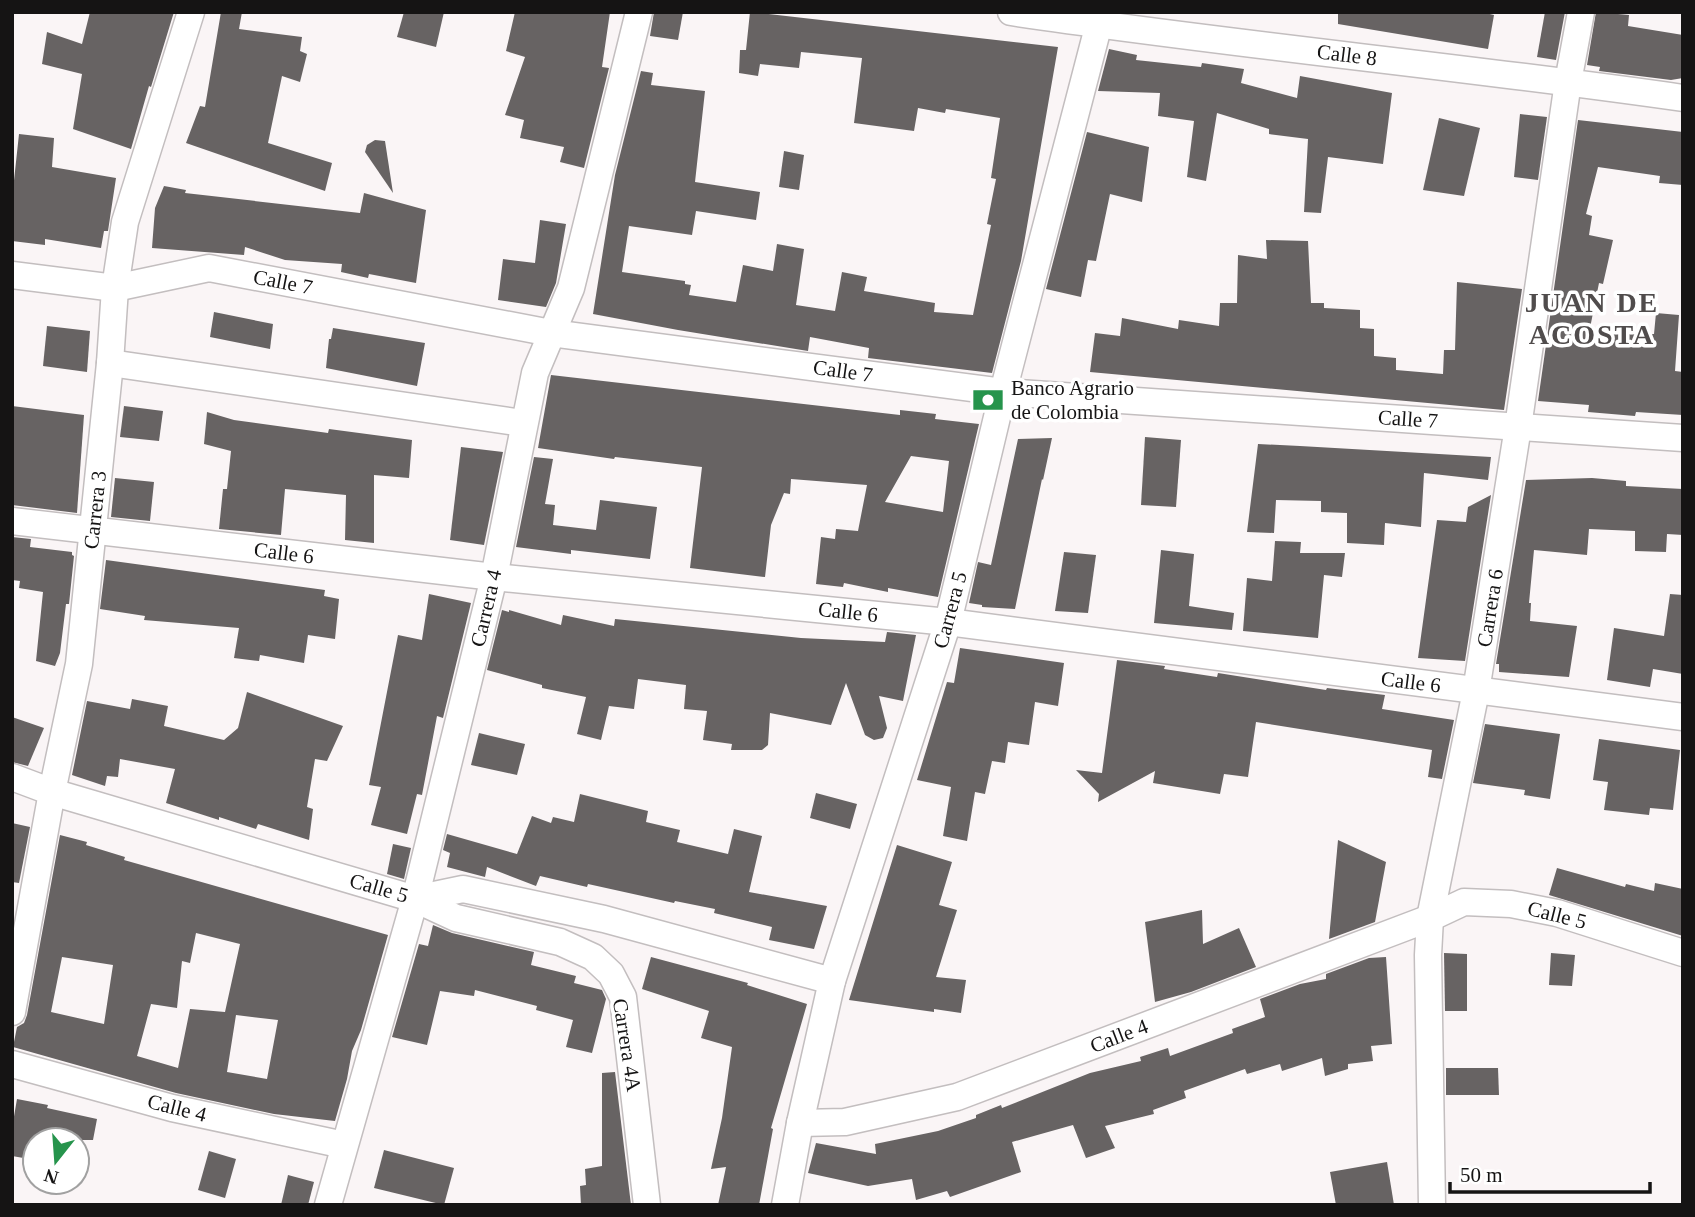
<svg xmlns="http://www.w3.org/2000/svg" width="1695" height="1217" viewBox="0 0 1695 1217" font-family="Georgia,serif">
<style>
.building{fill:#676363;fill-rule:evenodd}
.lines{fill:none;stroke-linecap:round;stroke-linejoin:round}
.street-casing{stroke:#c3bebf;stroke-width:29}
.street{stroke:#fff;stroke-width:26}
.labels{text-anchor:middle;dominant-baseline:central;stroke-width:7;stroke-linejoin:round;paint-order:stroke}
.street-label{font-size:21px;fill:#151414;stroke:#fff}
.poi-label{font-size:21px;fill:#151414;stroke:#fff;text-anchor:start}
.district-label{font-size:28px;font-weight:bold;letter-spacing:2px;fill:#504c4c;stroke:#fff}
</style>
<rect width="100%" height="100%" fill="#faf5f6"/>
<g class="building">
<polygon points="90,12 174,12 151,87 149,86 131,149 73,129 82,74 42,64 47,32 82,44"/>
<polygon points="221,12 242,12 239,29 302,37 300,51 307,54 300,82 282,76 268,143 332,163 325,191 186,143 200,106 205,107"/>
<polygon points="404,12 444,12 436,47 397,37"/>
<polygon points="515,12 610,12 602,67 609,68 584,168 560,162 564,147 520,138 524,120 505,115 525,57 506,51"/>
<polygon points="654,12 683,12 678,40 650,36"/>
<polygon points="750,12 1058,47 1021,261 992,373 868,358 869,348 810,337 808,351 678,330 593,314 615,175 641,71 653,73 651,85 705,91 695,182 760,192 756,220 696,211 692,235 629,226 622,272 685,281 685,284 691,285 689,295 736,302 743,265 773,271 777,244 804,249 796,305 835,311 842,272 867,277 864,291 935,303 934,312 973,315 991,225 987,224 996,179 991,178 1000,118 946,109 945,113 918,108 914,131 854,123 862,58 801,52 799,68 760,64 758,76 739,73 740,50 746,50"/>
<polygon points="1338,12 1481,12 1494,15 1488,49 1338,24"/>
<polygon points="1545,12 1565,12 1556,60 1537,57"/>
<polygon points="1596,12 1629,15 1628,26 1683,35 1683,78 1671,80 1599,71 1600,67 1587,65"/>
<polygon points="1109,49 1137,55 1136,60 1201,67 1202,63 1244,69 1241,83 1297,98 1300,76 1392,93 1383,164 1328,157 1321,213 1304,212 1308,139 1269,134 1269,129 1217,113 1206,181 1187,177 1194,121 1158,116 1160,93 1098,91"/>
<polygon points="1520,114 1547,117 1538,180 1514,177"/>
<polygon points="1439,118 1480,128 1464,196 1423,190"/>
<polygon points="1578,120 1683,132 1683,185 1659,183 1660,176 1598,167 1586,214 1592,216 1589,235 1613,240 1603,284 1599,283 1589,333 1654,334 1656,313 1679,315 1675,371 1683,372 1683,415 1636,412 1635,416 1588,412 1589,405 1538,401"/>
<polygon points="1087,132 1149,147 1142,202 1110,194 1096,261 1088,260 1081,297 1046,289"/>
<polygon points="19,134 54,138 52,167 116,178 108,231 104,231 101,248 45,239 45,245 12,241 12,199"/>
<polygon points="375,140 385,141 393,193 365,152 367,145"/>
<polygon points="784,151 804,155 799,190 779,187"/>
<polygon points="164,186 186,190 185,193 360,213 364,193 426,210 416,283 369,274 368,278 341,272 342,264 285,260 245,247 244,255 152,248 155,208"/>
<polygon points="540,220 566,224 556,283 546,307 498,300 503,259 535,263"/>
<polygon points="1266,240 1308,241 1311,303 1324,303 1324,308 1360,310 1360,328 1374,329 1374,356 1396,358 1396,370 1443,374 1444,350 1455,350 1457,282 1522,289 1504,410 1090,372 1095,333 1120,336 1122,318 1178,329 1179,320 1219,326 1220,303 1237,303 1238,255 1267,259"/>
<polygon points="214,312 273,324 270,349 210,337"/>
<polygon points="47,326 90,331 87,372 43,366"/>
<polygon points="333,328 425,343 417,386 326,368 329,339 331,339"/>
<path d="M551,375l349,40v-5l36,4 -1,5 44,5 -41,173 -50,-9v4l-44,-9 -1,4 -27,-3 5,-47 14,2 1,-10 22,2 9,-46 -76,-6 -1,15 -6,-1 -13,32 -6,52 -75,-9 12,-101 -87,-10 -1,2 -76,-11zM911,456l38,5 -6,51 -58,-10z"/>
<polygon points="12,406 84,415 77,513 12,505"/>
<polygon points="124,406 163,411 159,441 120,437"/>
<polygon points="207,412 234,420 328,433 329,429 412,440 409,478 374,475 374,543 345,540 346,495 285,489 281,535 219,529 223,489 227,489 231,451 204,444"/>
<polygon points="1145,437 1181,440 1176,507 1141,505"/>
<polygon points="1052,438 1043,480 1042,479 1015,609 982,607 982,605 969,603 978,562 991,565 1018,439"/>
<polygon points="1258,444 1300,446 1491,457 1488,480 1424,473 1421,527 1385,523 1384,545 1347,543 1347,513 1321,512 1321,501 1276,500 1274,533 1247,532"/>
<polygon points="461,447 503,452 484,545 450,540"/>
<polygon points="534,457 553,459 545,504 555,505 553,525 596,530 600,500 657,507 650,559 571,550 571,554 516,547"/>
<polygon points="115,478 154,482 150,521 111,517"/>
<polygon points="1592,478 1626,481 1626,486 1683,489 1683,535 1667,534 1666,552 1635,551 1635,531 1589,529 1587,555 1534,550 1529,603 1531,603 1530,621 1577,626 1569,677 1499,672 1499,664 1496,664 1526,480"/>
<polygon points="1491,495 1465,661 1418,658 1437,520 1466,522 1468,507"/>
<polygon points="12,537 31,539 30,547 72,552 72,555 74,556 69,604 66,604 60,653 55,666 36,661 43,592 19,588 20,581 12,580"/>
<polygon points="1275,541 1301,542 1300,553 1345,553 1342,577 1324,575 1318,638 1243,631 1247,578 1272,581"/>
<polygon points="1161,550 1194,554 1189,606 1234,613 1232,630 1154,623"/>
<polygon points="1064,552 1096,555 1088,613 1055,611"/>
<polygon points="106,560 325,590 324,596 339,599 335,639 308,635 304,663 260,655 259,661 234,658 239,628 144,620 145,616 100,609"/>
<polygon points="429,594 471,603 443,718 437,716 422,795 417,794 407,834 371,825 381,787 369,785 398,635 422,640"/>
<polygon points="1670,594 1683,595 1683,674 1653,669 1650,687 1607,680 1614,628 1664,636"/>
<polygon points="502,610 509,612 509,610 561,625 563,615 614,626 615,619 801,638 885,642 887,632 916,635 903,701 879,696 887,728 883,738 874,740 865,735 846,683 831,725 770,713 768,745 762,750 731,750 732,744 703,740 707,711 684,709 686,685 638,679 634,709 609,706 601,740 577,734 586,697 542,688 542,685 487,670"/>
<polygon points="960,648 1064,663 1058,706 1035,702 1029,745 1008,742 1005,763 992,761 985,794 975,792 967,841 943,836 951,787 917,780 947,682 954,683"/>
<polygon points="1117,660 1165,666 1164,669 1217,677 1218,673 1326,690 1327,688 1385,695 1382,709 1454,720 1442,779 1428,777 1432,750 1256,722 1248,777 1224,774 1220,794 1153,783 1155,771 1098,802 1099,794 1076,770 1102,773"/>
<polygon points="247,692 343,726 327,761 315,759 307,807 313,809 309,840 258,824 256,829 219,817 219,820 166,803 175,769 120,759 118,777 107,776 105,786 72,775 87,701 130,709 132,699 168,706 164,726 224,740 238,728"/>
<polygon points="12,717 44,728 28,766 12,762"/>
<polygon points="1485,724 1560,734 1550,799 1524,795 1525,790 1473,783"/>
<polygon points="479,733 525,744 517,775 471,765"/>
<polygon points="1599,739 1680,750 1673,810 1650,808 1649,815 1604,810 1608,782 1593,780"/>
<polygon points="816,793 857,804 850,829 810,818"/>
<polygon points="580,794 648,811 646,822 680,830 677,842 728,854 734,829 762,836 749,892 827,906 814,949 769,940 772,927 714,913 715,909 675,901 674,903 588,884 587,887 540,876 536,886 487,867 485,877 447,867 450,853 443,850 447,834 517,854 532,816 551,823 553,817 574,822"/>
<polygon points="12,823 30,827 19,883 12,882"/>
<path d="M60,835l27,7 -1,3 39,12 -1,3 264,75 -27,95 -9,21 -5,28 -12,42 -61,-7 -98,-21 -163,-46 4,-20 7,-4 3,-8zM196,933l44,11 -15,68 -35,-3 -12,59 -41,-12 14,-52 26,4 5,-47 8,2zM62,957l51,8 -9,59 -53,-12zM236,1015l42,5 -11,59 -40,-7z"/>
<polygon points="1338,840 1386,862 1375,922 1329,939"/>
<polygon points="393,844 411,848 404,879 387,874"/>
<polygon points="897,845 952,862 939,905 957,910 936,977 966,980 961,1013 934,1009 934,1012 849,1000"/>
<polygon points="1557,868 1625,887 1626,884 1654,891 1655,883 1683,889 1683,936 1549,895"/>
<polygon points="1202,910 1203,944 1239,928 1256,967 1191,992 1155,1002 1145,922"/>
<polygon points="433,925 452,933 534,952 531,965 576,976 574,983 602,990 606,999 592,1053 566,1047 573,1020 536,1010 537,1006 475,990 474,996 440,991 427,1045 392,1037 419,944 428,946"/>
<polygon points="1444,953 1467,954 1467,1011 1445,1011"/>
<polygon points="1551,953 1575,955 1572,986 1549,985"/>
<polygon points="651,957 748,983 747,985 807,1004 771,1128 773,1129 759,1205 718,1205 726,1167 711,1169 722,1118 732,1047 701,1038 709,1011 642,989"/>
<polygon points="1386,957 1392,1044 1371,1046 1373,1061 1348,1064 1348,1069 1325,1076 1322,1058 1282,1071 1280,1064 1247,1074 1245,1069 1184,1091 1186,1098 1153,1110 1154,1114 1105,1126 1115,1148 1086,1158 1073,1125 1012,1142 1021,1172 950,1197 947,1191 916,1200 912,1179 868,1186 808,1173 816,1143 876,1154 875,1144 938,1131 976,1118 976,1115 1001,1105 1002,1108 1090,1073 1141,1061 1140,1057 1168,1048 1170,1056 1233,1033 1232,1029 1265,1017 1260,999 1300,984 1326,979 1326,974 1369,958"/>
<polygon points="1446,1068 1498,1068 1499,1095 1446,1095"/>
<polygon points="615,1072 631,1205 581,1205 580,1186 586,1185 585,1169 602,1166 602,1073"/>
<polygon points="17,1099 48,1105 47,1108 97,1119 93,1140 35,1140 35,1160 12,1156 12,1128"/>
<polygon points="384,1150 454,1168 444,1205 374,1188"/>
<polygon points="209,1151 236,1159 225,1198 198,1190"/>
<polygon points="1387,1162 1394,1205 1336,1205 1330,1172"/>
<polygon points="288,1175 314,1182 308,1205 281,1205"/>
</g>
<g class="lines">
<defs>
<g id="street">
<path d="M1011,12c223,33 448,54 672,86"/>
<polyline points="12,275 115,288 209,268 551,333 1003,392 1683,438"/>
<polyline points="110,363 523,423"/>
<polyline points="12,521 494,577 948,622 1683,717"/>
<polyline points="12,777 52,792 415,899 456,918 560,942 593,957 611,974 623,997 647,1205"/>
<polyline points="415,899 463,889 604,919 832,981"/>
<polyline points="12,1012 52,792 79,664 110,363 115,288 125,222 191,12"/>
<polyline points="12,1064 172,1108 344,1145"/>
<polyline points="800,1123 845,1122 957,1097 1430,918 1464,902 1511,904 1557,913 1683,953"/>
<polyline points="328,1205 415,899 494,577 535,373 571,288 639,12"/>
<polyline points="785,1205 800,1123 832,981 948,622 1003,392 1102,12"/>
<polyline points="1432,1205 1428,955 1430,918 1476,691 1518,427 1568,82 1581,12"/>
</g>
</defs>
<use href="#street" class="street-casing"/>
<use href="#street" class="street"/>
</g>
<defs>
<symbol id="bank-bare" viewBox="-9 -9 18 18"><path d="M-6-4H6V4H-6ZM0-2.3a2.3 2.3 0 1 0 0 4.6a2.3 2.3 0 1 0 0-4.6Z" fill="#26944c" stroke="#fff" stroke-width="2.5" paint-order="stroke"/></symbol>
</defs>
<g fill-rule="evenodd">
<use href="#bank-bare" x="966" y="378" width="44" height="44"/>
</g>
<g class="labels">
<g class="street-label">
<text transform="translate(1347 55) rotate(7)">Calle 8</text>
<text transform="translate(283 282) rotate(11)">Calle 7</text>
<text transform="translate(843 371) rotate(8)">Calle 7</text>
<text transform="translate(1408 419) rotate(4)">Calle 7</text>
<text transform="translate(95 510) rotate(-84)">Carrera 3</text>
<text transform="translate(284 553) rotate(7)">Calle 6</text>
<text transform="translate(486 608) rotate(-77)">Carrera 4</text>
<text transform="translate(1490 608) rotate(-81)">Carrera 6</text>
<text transform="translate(950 610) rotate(-75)">Carrera 5</text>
<text transform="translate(848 612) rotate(6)">Calle 6</text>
<text transform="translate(1411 682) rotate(7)">Calle 6</text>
<text transform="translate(379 888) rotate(16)">Calle 5</text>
<text transform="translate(1557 915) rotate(14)">Calle 5</text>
<text transform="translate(1119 1036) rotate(-21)">Calle 4</text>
<text transform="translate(627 1045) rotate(81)">Carrera 4A</text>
<text transform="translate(177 1108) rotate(14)">Calle 4</text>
</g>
<g class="poi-label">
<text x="1011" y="388">Banco Agrario<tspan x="1011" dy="24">de Colombia</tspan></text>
</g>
<g class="district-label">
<text x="1592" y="302">JUAN DE<tspan x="1592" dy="32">ACOSTA</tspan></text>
</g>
</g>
<rect width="1695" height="1217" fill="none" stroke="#151414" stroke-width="28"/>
<g transform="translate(56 1161) rotate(197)"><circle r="33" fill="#ffffff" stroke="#a1a1a1" stroke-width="2"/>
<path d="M0-5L12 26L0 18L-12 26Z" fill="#26944c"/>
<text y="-10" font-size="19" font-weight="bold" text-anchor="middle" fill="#151414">N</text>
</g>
<path d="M1450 1182v10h200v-10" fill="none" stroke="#151414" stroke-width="3.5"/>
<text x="1460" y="1182" font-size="21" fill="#151414" stroke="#ffffff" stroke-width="5" paint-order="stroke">50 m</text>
</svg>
